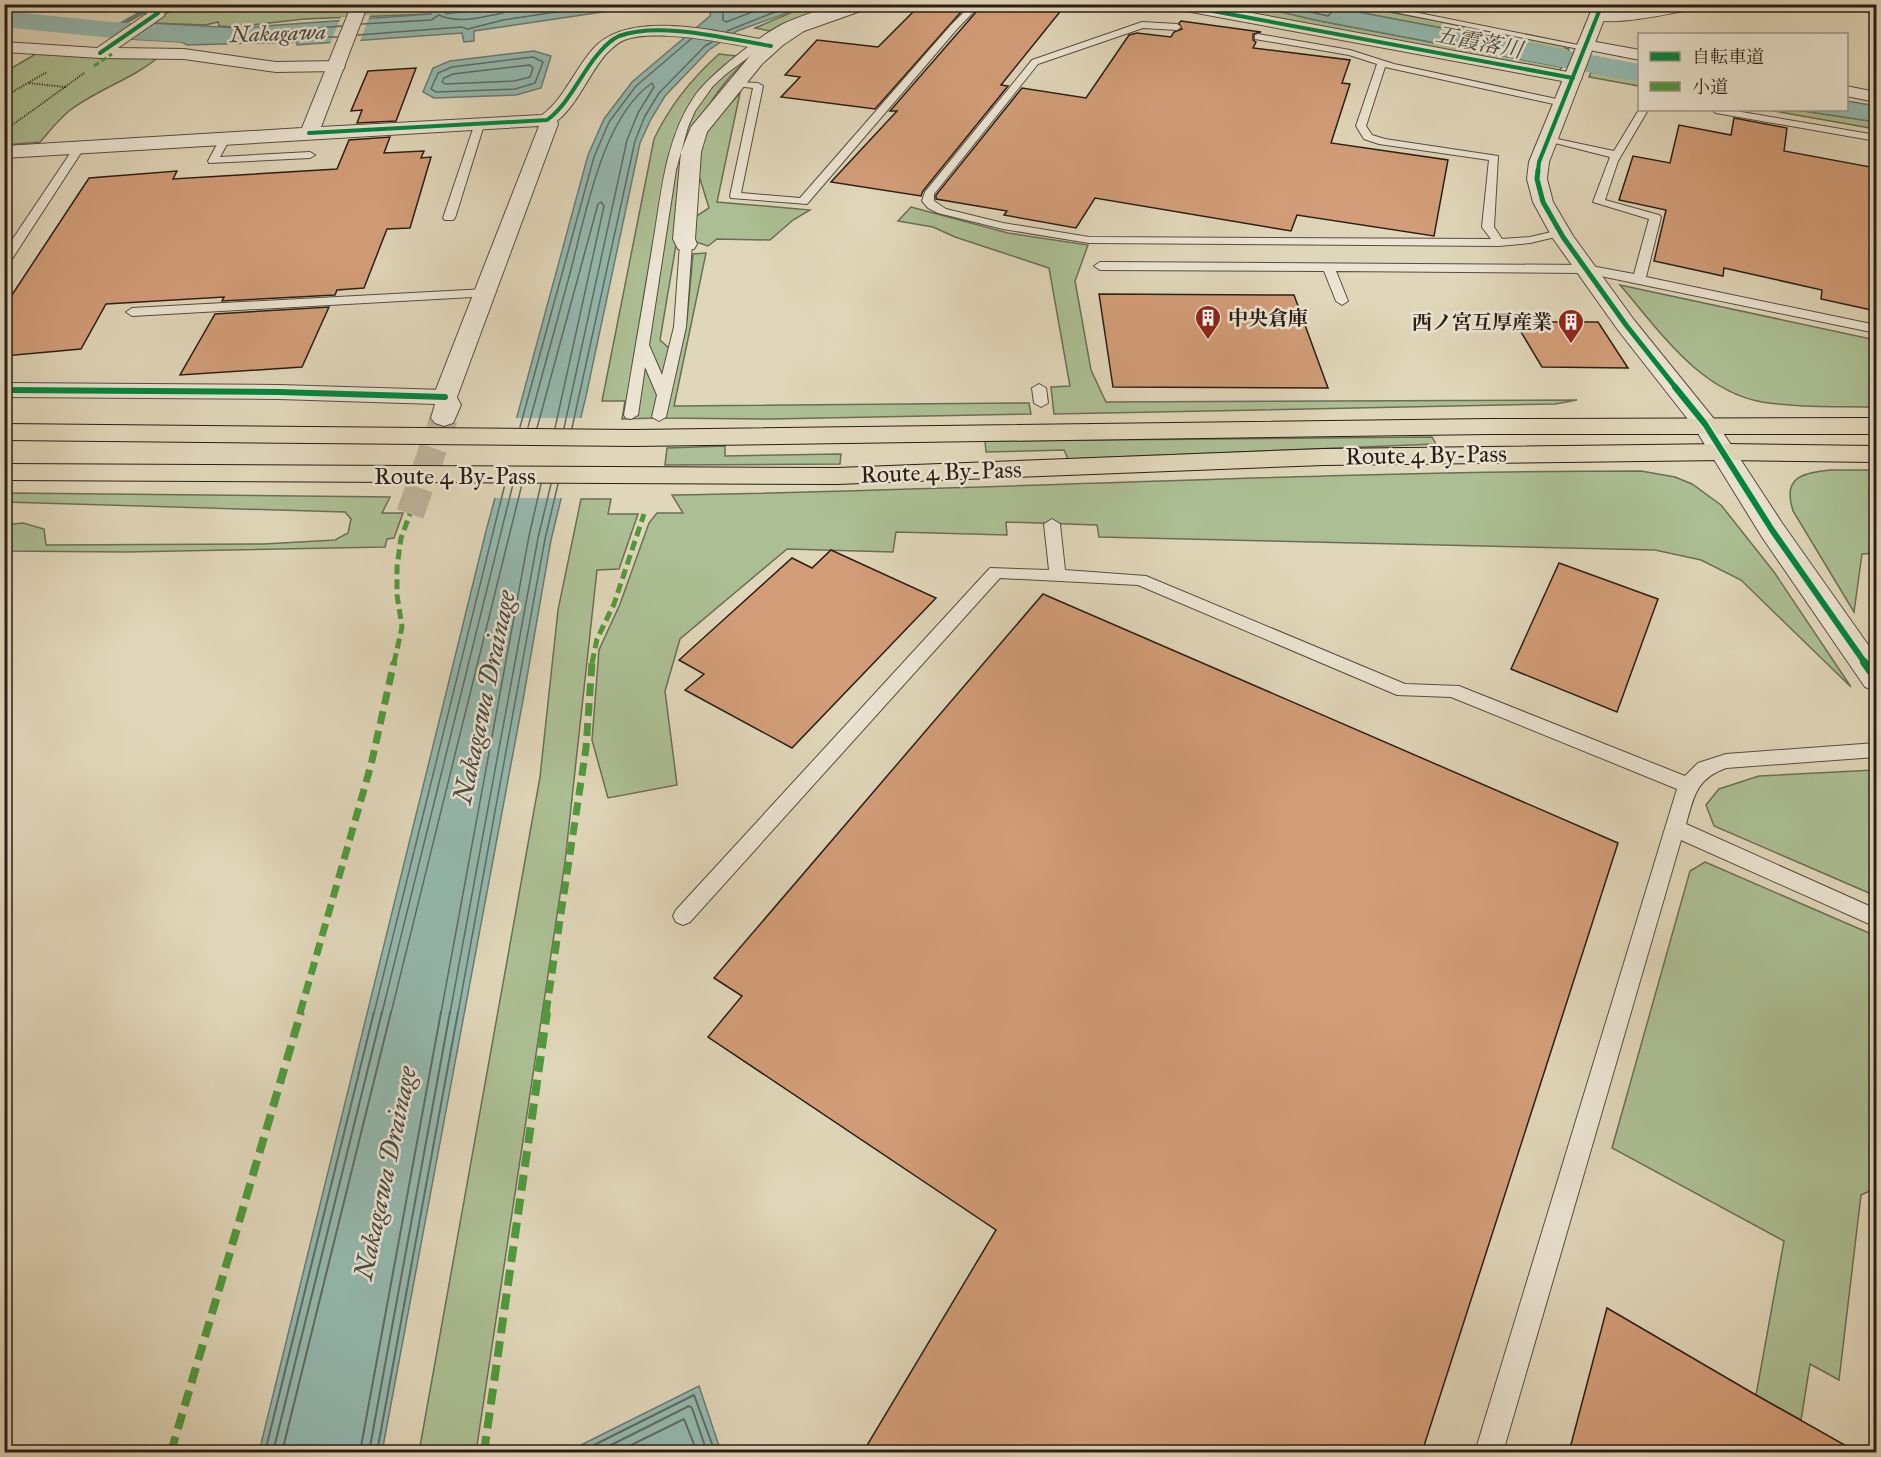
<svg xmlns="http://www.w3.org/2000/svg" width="1881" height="1457" viewBox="0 0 1881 1457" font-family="'IM FELL Great Primer','Noto Serif JP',serif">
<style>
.green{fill:#acbf94;stroke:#6b6e56;stroke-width:1.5}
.water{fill:#94b9b0;stroke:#6a7b73;stroke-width:1.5}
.pier{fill:#e0d6b9}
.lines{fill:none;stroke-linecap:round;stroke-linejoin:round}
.shore-far1{stroke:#5f6c64;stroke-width:1.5}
.shore{stroke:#5f6c64;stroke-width:2}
.stream{stroke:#6a7b73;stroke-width:4.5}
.river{fill:#94b9b0;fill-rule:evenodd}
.building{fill:#d29d78;stroke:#2a1e17;stroke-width:1.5}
.minor-tunnel{stroke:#bcb199;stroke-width:28;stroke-dasharray:28 14;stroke-linecap:butt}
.service-casing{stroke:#584c40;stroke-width:2}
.minor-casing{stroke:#584c40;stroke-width:2}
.tertiary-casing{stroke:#584c40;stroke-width:2}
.trunk-casing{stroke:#2a1e17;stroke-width:2}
.path{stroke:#2a1e17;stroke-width:2;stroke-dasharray:1 1.5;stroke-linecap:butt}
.service{fill:#ebe4d2;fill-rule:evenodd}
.minor{fill:#ebe4d2;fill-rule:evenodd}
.tertiary{fill:#ebe4d2;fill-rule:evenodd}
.trunk{fill:#e0d6b9;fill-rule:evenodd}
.quiet-far3{stroke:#4f9a3d;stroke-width:3;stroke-dasharray:6 3;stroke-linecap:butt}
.quiet-far2{stroke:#4f9a3d;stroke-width:5;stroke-dasharray:10 5;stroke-linecap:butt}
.quiet-far1{stroke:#4f9a3d;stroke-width:7;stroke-dasharray:13 7;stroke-linecap:butt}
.quiet{stroke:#4f9a3d;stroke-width:8;stroke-dasharray:16 8;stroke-linecap:butt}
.cycleway-far3-casing{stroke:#ebe4d2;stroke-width:6}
.cycleway-far2-casing{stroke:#ebe4d2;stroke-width:8}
.cycleway-far1-casing{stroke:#ebe4d2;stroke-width:9}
.cycleway-casing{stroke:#ebe4d2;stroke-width:12}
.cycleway-far3{stroke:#00873e;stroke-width:4}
.cycleway-far2{stroke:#00873e;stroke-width:5}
.cycleway-far1{stroke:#00873e;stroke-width:6}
.cycleway{stroke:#00873e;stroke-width:8}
.labels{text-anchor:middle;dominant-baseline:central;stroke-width:5;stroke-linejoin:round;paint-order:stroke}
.far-poi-label{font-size:20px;font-weight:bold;fill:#2a1e17;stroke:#ebe4d2;text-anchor:start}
.far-water-label{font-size:22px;font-style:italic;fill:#4a4c45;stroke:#ebe4d2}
.street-label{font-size:24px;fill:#2a1e17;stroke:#ebe4d2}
.water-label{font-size:26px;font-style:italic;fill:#4a4c45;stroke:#ebe4d2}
</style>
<rect width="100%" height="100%" fill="#e0d6b9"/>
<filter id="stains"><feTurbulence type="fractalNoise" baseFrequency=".00333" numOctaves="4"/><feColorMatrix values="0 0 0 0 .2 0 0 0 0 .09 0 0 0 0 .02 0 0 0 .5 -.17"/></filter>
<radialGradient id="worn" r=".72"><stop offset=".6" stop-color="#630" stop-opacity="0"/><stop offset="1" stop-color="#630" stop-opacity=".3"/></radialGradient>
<g class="green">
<polygon points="323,5 321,12 431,5 431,14 304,19 234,27 219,26 218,22 205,25 152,23 163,14 177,10"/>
<polygon points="809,5 857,5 770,31 755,28"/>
<polygon points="1194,5 1250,5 1320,21 1562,67 1558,72"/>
<polygon points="1321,5 1353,5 1565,45 1565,48 1569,49 1568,52"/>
<path d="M757,51c-27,21 -44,46 -61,75l-36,214 10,9 -15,69 -33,1 3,-18h-23l52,-262c16,-34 37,-60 65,-85l18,2z"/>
<path d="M39,52l122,3c-27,24 -64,34 -92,56 -11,9 -20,21 -29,31l-35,3v-73z"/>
<polygon points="1591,72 1639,80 1639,86 1589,77"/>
<polygon points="740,93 717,202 810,210 793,220 770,240 717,239 708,246 693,241 695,217 709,208 696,166 703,134"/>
<polygon points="1768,110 1797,110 1876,122 1876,129"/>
<polygon points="911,207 1008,233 1088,245 1075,281 1091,370 1106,402 1577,400 1555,404 1054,414 1051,387 1070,386 1049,268 955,237 933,227 898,221"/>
<polygon points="706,253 674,406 1029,403 1031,414 770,419 663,418 687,320 693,254"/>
<path d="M1620,285l256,55v67c-37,-1 -77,1 -114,-5 -63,-11 -103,-72 -142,-117z"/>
<polygon points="1432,437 1436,444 1068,459 1064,450 986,452 985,441"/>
<polygon points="725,446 725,456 841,454 840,464 665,465 667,448"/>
<path d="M1830,470h46v83l-14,1 -8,58 -61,-101c-11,-34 9,-38 37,-41z"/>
<path d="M1641,471l34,6 17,7 29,21 53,67 77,115 -110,-107 -40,-20 -46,-10 -556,-13 -2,-12 -91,-3 1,13 -111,-3 -3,20 -106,-3 -107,90 -15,52 12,94 -69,13 -16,-58 7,-90 21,-46 29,-81 8,-10h26l-11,-18c323,-5 646,-24 969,-24z"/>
<polygon points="5,493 390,497 382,513 403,513 394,538 387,539 385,547 126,552 5,551 5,525 23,523 44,529 46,545 264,544 335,540 348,533 351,519 345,512 5,502"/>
<polygon points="581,499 611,499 608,514 638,514 619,569 597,570 565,862 476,1452 419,1452 540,777 558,610"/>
<polygon points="1874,770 1876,773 1876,896 1714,826 1706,805 1719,789 1759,776"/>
<polygon points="1705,862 1876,936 1876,1188 1861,1195 1839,1380 1810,1364 1801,1420 1756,1395 1784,1241 1612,1148 1690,871"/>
</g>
<g class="water">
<polygon points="431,5 445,5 446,14 518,5 633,5 609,11 474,31 474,41 464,42 462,33 297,45 297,42 187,45 182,42 126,39 151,23 238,28 431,14"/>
<polygon points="707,5 809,5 737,31 709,50 665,96 651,119 640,143 586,396 551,540 523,700 382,1452 259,1452 486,531 588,155 604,119 632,82 710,16 711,11"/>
<polygon points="1250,5 1321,5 1568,52 1562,67 1320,21"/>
<polygon points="534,51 551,56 541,88 516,95 434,98 423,92 433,68 450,61"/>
<polygon points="1596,57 1639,65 1639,80 1591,72"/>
<polygon points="1847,101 1876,106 1876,122 1797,110 1846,110"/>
<polygon points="699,1386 721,1452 567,1452"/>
</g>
<g class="pier">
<polygon points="370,15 359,44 329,46 341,17"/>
<polygon points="514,418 583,418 564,498 492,498"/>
</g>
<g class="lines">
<g class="shore-far1">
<polyline points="723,4 723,20 726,22 773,4"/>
<polyline points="1276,4 1328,16 1331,13 1329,4"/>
<path d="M362,24l69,-4 8,-5c19,9 44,2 64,-2l4,-9"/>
<polygon points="183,30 205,33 207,37 189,39 181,35"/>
<polyline points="727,31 795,4"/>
<polyline points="358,35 461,27 468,29 503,20 609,4"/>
<polyline points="337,37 267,38 264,35 267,32 342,26"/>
<polygon points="533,57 543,62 535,83 515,89 436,92 431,89 438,73 452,67"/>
<polygon points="530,65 533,68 530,77 514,81 445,84 442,82 444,78 453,74"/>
<polyline points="520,427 594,157 609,122 636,86 691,39"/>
<path d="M528,427c14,-50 27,-100 41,-150 16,-58 32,-159 83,-194l2,4 -16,26 -11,27 -63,288"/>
<polyline points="537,428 598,204 601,202 604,206 555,428"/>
<polyline points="572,428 635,141 645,116 659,93 705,46 712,42"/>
<polyline points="374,1013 505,484"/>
<polyline points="382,1013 513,484"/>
<polyline points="391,1013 522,484"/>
<polyline points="441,1013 529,536 541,484"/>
<polyline points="450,1013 538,538 551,484"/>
<polyline points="458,1013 545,539 558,484"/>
</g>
<g class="shore">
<polyline points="265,1452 374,1012"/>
<polyline points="273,1452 382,1012"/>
<polyline points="282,1452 391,1012"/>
<polyline points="360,1452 441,1012"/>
<polyline points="369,1452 450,1012"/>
<polyline points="377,1452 458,1012"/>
<polyline points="580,1452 694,1395 715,1452"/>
<polyline points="597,1452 689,1406 692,1408 707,1452"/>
<polyline points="617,1452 684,1419 697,1452"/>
</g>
<polyline class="stream" points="111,30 157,4"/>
<g class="river">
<polygon points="4,11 111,22 201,27 211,29 215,35 211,41 201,43 111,38 4,27"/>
<polygon points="1487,36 1640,64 1640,82 1477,51 1473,45 1477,39"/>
</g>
</g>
<g class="building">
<polygon points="921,4 968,4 875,109 781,97 800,77 785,75 817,40 878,47"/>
<polygon points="983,4 1035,4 1063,8 1001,85 1008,86 923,191 921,196 831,182 897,111 890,111"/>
<polygon points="1181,21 1261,32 1253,34 1253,40 1256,42 1253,48 1350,60 1342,83 1350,84 1331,143 1448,160 1434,236 1297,215 1291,231 1095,198 1076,228 1004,215 1007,211 936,199 936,195 1022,88 1086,98 1129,35 1137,33 1171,37 1174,32 1182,29 1179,23"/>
<polygon points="416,68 396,121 357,123 362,110 351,111 368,71"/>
<polygon points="1734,118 1787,128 1784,151 1876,168 1876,311 1821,299 1822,290 1724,268 1723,276 1654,261 1666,210 1619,200 1633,156 1670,163 1679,125 1731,135"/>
<polygon points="390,137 384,153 424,151 421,158 431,157 410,228 387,229 364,288 337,290 335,295 222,301 224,297 106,304 81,349 4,356 4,307 89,178 177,171 173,179 337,169 349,140"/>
<polygon points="1099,294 1294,295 1328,388 1113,387"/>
<polygon points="329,307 302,367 180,375 215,314"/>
<polygon points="1515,322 1598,322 1628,368 1542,367"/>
<polygon points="831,550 936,598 792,748 685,690 704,674 679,660 792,558 812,568"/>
<polygon points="1559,563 1658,599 1617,712 1511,669"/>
<polygon points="1043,594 1618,843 1422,1452 863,1452 996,1230 708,1037 742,996 714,978"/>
<polygon points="1607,1308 1756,1395 1857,1452 1569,1452"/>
</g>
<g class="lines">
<polyline class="minor-tunnel" points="410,514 444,418"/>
<defs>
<g id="service">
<path d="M837,4h13l-51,20 -19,10 -54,40 -13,12 -18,25 -7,16 -12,43 -27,175 13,30 12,-48 6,-83 6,-3 6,3 -6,83 -20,90 -7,4 -7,-4 5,-22 -12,-28 -7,48 -7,4 -5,-1 -2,-3c9,-55 19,-110 28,-166 9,-50 12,-108 42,-152 15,-22 63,-59 87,-72 18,-9 37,-14 56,-21z"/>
<polygon points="972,4 981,4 957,29 807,204 731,198 730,196 753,88 736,86 736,82 758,83 763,86 741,193 800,198 951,25"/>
<polygon points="1354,4 1374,4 1588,47 1584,50"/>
<polygon points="1142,22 1177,24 1181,27 1177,30 1143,28 1038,64 934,194 934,201 946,209 1003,223 1089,237 1491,239 1482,227 1489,160 1379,144 1364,139 1356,126 1377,64 1349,55 1255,39 1255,35 1258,34 1350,50 1394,64 1566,101 1568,103 1563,106 1385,67 1366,126 1372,135 1385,139 1498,156 1494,227 1502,239 1530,237 1560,230 1566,233 1564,235 1530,243 1499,246 1089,243 1003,229 938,213 928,208 922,201 925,192 1032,60"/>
<polygon points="1640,108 1648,110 1618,161 1605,200 1659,215 1661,217 1646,277 1876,325 1876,333 1586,273 1336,271 1348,301 1342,305 1336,301 1324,271 1100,270 1094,266 1100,262 1586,265 1634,274 1649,219 1593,202 1610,157 1543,140 1548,137 1614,151"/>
<polygon points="1711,110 1730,110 1876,135 1876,141 1716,113"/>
<polygon points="475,123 484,125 455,218 453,220 445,220 443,218"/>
<polygon points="226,134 231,137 220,157 310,152 315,155 310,158 209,163 208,161 221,137"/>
<polygon points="81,142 86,145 10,262 4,265 4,252 77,143"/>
<polygon points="486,289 492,293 490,296 132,316 126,312 132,308"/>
<polygon points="1039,384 1046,388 1048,403 1041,407 1034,403 1032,388"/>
<path d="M1052,519l8,5 5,46 81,6 259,108 54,2 226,90 13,-13 28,-9 150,-11v14l-150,11c-30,11 -32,28 -40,56l190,85v18l-195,-87 -178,612h-28l202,-663 -226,-92 -54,-2 -259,-110 -138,-7 -310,344 -7,3 -7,-3 -3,-6 3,-6 314,-342 59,2 -5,-46z"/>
</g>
<g id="minor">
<polygon points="105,4 156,4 164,7 166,10 164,16 118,48 184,49 276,62 337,61 343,62 345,66 343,70 337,71 276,72 184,59 100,58 4,52 4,42 97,48 148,13 112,9"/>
<polygon points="851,4 874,4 872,7 804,31 783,45 762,64 707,132 701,152 695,239 697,244 694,249 686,250 678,249 673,239 681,152 691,127 750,56 771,39 792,25"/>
<polygon points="1168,4 1203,4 1573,73 1579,74 1582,78 1579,82 1573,83 1175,9"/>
<path d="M1663,4h39l-7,5c-19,3 -94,21 -106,7l8,-5 17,1z"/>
<polygon points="1585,40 1640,50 1640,60 1579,48 1577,45"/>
<polygon points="1846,86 1876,92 1876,102 1846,96"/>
<polygon points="4,383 279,385 445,390 454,392 461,405 453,423 444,426 435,423 431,418 435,404 279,399 4,397"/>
</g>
<g id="tertiary">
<path d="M352,4h16l-47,123 221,-12c22,-16 33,-46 51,-66 36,-42 130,-16 178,-8l8,5 -8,5c-36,-6 -114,-24 -147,-11 -7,3 -13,9 -18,14 -18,21 -28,50 -49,67l1,3 -101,273 -3,5 -9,2 -9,-2 -3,-5 106,-271 -535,32v-12l298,-18z"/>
<polygon points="1594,4 1610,4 1549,162 1547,179 1553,202 1573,236 1634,320 1714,419 1782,523 1876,656 1876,691 1865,687 1762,537 1694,427 1618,330 1552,237 1533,202 1527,179 1529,162"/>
</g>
<g id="trunk">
<polygon points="1876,418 1876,434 1489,434 633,446 4,440 4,424 633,430 1489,419"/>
<polygon points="1725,444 1876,446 1876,462 1725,460 1324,465 837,484 4,480 4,464 837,468 1324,449"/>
</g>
</defs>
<use href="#service" class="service-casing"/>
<use href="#minor" class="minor-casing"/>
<use href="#tertiary" class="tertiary-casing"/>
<use href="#trunk" class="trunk-casing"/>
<g class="path">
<polyline points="258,6 261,4"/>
<polyline points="178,9 203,9"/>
<polyline points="65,87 84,73"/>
<polyline points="4,97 28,83"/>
<polyline points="8,128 65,87 28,83 47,72"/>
</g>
<use href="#service" class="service"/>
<use href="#minor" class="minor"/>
<use href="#tertiary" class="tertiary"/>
<use href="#trunk" class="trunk"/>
<g class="quiet-far3">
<polyline points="203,9 284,4"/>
<polyline points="94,66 112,54"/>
</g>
<g class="quiet-far2">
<polyline points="394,663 402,627 397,595 397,567 401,538 410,514"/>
<polyline points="592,663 597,639 614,604 644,514"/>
</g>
<g class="quiet-far1">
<polyline points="300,1013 371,765 394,662"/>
<polyline points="546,1013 586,748 592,662"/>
</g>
<g class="quiet">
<polyline points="171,1452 301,1012"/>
<polyline points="484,1452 547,1012"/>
</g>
<defs>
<g id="cycleway-far3">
<polyline points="1175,4 1573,78"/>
<polyline points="100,53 158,13 155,9 112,4"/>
<path d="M309,133l238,-13c22,-16 33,-45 51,-66 6,-7 12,-14 21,-18 41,-15 109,3 152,10"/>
<polyline points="1538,171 1539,162 1602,4"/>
</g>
<polyline id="cycleway-far2" points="1538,170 1537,179 1543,202 1563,237 1626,325 1676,388"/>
<g id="cycleway-far1">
<polyline points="1675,387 1705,424 1772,530 1865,663"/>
<polyline points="4,390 279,392 445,397"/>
</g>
<polyline id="cycleway" points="1864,662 1876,679"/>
</defs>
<use href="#cycleway-far3" class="cycleway-far3-casing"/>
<use href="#cycleway-far2" class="cycleway-far2-casing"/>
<use href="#cycleway-far1" class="cycleway-far1-casing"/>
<use href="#cycleway" class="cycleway-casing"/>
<use href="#cycleway-far3" class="cycleway-far3"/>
<use href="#cycleway-far2" class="cycleway-far2"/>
<use href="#cycleway-far1" class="cycleway-far1"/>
<use href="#cycleway" class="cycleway"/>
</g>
<defs>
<symbol id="building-pin" viewBox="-11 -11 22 30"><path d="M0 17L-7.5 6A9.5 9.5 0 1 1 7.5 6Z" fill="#8f2418" stroke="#ebe4d2"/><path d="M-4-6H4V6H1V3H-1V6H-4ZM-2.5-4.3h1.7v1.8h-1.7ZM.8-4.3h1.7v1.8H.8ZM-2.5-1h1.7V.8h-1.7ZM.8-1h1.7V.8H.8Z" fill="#fff"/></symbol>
</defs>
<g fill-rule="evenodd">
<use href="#building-pin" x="1193" y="303" width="30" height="40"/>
<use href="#building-pin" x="1556" y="307" width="30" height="40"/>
</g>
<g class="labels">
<g class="far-poi-label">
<text x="1228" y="318">中央倉庫</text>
<text x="1552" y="322" text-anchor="end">西ノ宮互厚産業</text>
</g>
<g class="far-water-label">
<text transform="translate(278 33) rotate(-2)">Nakagawa</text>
<text transform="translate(1479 42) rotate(11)">五霞落川</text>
</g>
<g class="street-label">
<text transform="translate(1426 455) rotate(-1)">Route 4 By-Pass</text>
<text transform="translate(941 472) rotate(-2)">Route 4 By-Pass</text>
<text x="455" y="476">Route 4 By-Pass</text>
</g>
<g class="water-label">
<text transform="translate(484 697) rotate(-78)">Nakagawa Drainage</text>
<text transform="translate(385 1173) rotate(-78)">Nakagawa Drainage</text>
</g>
</g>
<rect width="1881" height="1457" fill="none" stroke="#e0d6b9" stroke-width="24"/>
<rect x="6" y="6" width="1869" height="1445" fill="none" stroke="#2a1e17" stroke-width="3"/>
<rect x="12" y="12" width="1857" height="1433" fill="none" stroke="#2a1e17" stroke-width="1.5"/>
<rect x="1638" y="33" width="210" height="78" fill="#ebe4d2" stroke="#9e9587" stroke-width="1.5"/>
<rect x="1650" y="52" width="30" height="9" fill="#00873e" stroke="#9e9587" stroke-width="1.5"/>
<text x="1692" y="63" font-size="18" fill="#2a1e17">自転車道</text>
<rect x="1650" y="82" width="30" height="9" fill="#4f9a3d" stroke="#9e9587" stroke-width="1.5"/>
<text x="1692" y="93" font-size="18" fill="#2a1e17">小道</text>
<rect width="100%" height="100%" filter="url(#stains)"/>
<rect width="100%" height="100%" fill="url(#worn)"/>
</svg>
